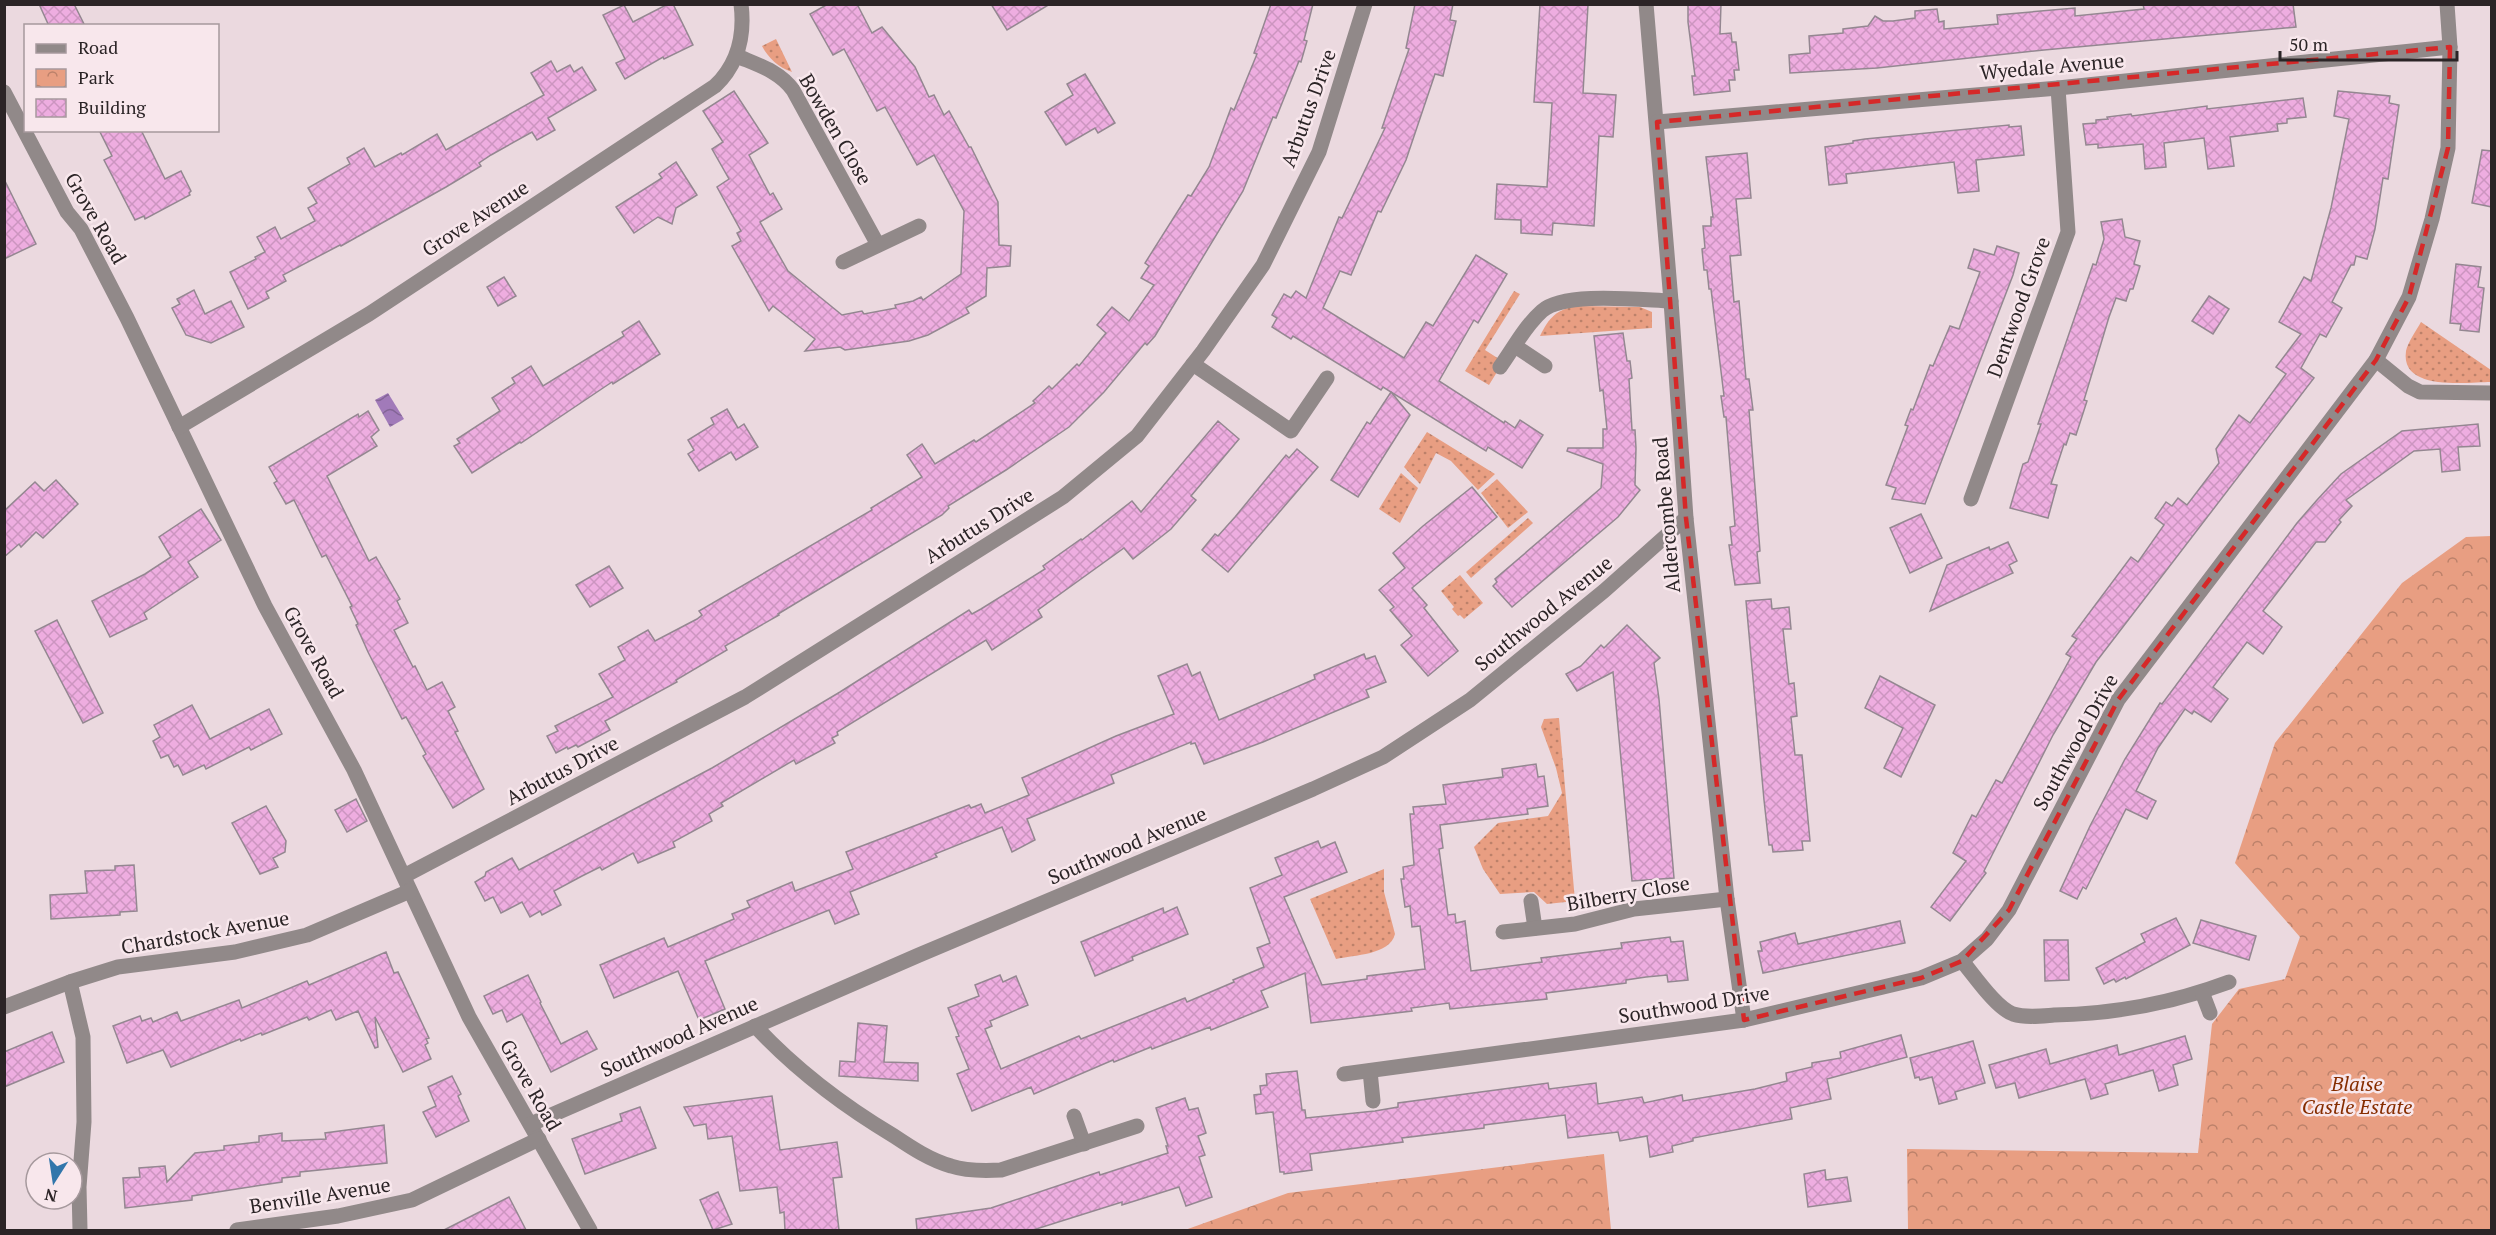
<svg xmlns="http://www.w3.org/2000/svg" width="2496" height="1235" viewBox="0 0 2496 1235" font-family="'PT Serif',serif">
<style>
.grass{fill:url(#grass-dots)}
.park{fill:url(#park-crowns)}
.water{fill:url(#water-waves)}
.building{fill:url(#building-cross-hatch);stroke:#948791;stroke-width:1.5}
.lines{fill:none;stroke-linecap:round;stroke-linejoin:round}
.minor{stroke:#918989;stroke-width:15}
.marked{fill:none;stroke:#d62828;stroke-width:4.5;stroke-dasharray:12 8;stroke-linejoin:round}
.labels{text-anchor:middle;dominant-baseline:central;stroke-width:5;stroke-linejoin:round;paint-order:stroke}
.street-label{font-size:20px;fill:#2b2426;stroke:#f8e7ec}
.park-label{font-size:20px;font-style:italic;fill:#862d00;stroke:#f8e7ec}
</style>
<defs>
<pattern id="grass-dots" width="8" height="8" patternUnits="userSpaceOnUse" patternTransform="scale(1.5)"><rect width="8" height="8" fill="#e89e82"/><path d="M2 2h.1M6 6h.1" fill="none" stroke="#bc816a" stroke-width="1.8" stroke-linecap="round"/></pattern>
<pattern id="park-crowns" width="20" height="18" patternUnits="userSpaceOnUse" patternTransform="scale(1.5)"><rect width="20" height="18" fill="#e89e82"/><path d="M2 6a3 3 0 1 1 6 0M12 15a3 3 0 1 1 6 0" fill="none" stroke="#bc816a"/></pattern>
<pattern id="water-waves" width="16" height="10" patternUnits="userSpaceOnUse" patternTransform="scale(1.5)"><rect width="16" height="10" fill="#a17ab9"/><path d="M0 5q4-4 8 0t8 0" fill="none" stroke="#836496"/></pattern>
<pattern id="building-cross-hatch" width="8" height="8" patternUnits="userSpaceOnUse" patternTransform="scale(1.5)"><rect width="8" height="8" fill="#eeade0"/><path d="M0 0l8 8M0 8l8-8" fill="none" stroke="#cc95c0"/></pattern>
</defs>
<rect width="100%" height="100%" fill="#ebd9df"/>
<g class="grass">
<path d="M776,39l16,33c-14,-5 -23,-13 -30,-26z"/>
<polygon points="1514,291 1520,294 1485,350 1499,359 1497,372 1489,385 1465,371"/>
<path d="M1578,306l62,1 12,5v16l-112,8c9,-19 17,-27 38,-30z"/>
<path d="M2421,322l70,48v12c-23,0 -91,10 -85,-31 2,-9 10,-20 15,-29z"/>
<polygon points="1427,432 1495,474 1478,490 1451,461 1436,453 1420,484 1404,467"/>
<polygon points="1401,473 1418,488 1400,523 1379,509"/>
<polygon points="1497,479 1528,512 1508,528 1481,493"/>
<polygon points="1528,518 1533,523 1471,578 1466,572"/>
<polygon points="1460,575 1483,603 1464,619 1460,615 1458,616 1452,609 1454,607 1441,591"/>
<polygon points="1559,718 1575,901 1547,904 1534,892 1500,894 1483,869 1474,847 1498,823 1548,816 1562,793 1556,768 1541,727 1544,719"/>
<path d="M1384,869v23l11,42c-5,21 -41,21 -59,25l-26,-60z"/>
</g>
<g class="park">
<polygon points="2491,536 2491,1230 1908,1230 1907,1149 2198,1153 2212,1024 2239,989 2285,979 2300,937 2235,863 2275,743 2402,583 2466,537"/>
<polygon points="1604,1154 1611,1230 1185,1230 1288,1193"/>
</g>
<polygon class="water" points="388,393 404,419 390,427 375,400"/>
<g class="building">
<polygon points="39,4 74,4 85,26 49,26"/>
<polygon points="668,4 673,4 693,45 664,59 663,57 625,79 616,63 625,59 603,15 624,5 633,22"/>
<polygon points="828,4 857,4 872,33 882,27 915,67 929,97 934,95 944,115 949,111 969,147 971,147 998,202 999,245 1011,246 1010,266 987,268 986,296 966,308 969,313 928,335 909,341 845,350 840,347 805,351 815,339 773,306 769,311 732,246 741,241 737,233 741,231 717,187 729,179 712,149 723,142 703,111 734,91 768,143 749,155 770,195 773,193 782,209 760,222 788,271 842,315 862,311 864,314 896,308 895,305 913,301 921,297 923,300 961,274 964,211 934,155 917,165 885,107 877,111 844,49 833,55 810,14"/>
<polygon points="991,4 1050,4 1007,30"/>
<polygon points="1271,4 1313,4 1304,40 1307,41 1301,62 1299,61 1276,118 1273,117 1243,191 1155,336 1147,345 1145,343 1104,392 1069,427 1006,470 948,506 949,508 942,515 778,614 779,615 725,646 727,650 676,680 677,682 605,721 610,730 578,747 576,745 568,749 567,747 556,753 547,736 558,731 555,726 613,697 599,674 625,660 618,647 648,630 655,641 697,619 702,615 699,611 872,510 871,508 922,477 907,455 922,444 935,464 974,440 976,442 1035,403 1033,401 1049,386 1052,389 1077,364 1079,366 1106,333 1097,325 1112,307 1129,321 1154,285 1141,278 1149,266 1145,263 1188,195 1191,196 1209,167 1231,108 1234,110 1257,54 1254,53"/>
<polygon points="1415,4 1453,4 1450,20 1456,21 1443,76 1435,74 1406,160 1381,212 1378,211 1351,275 1340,271 1323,308 1404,358 1426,322 1433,326 1476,255 1507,274 1478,323 1474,320 1439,381 1504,423 1505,421 1515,428 1520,420 1543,435 1522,468 1488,447 1486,451 1383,387 1381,390 1293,336 1291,339 1272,327 1277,318 1272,315 1284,294 1291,298 1296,291 1306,298 1339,217 1342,218 1385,128 1382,128 1409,49 1406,48"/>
<polygon points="1540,4 1588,5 1583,93 1616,95 1613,137 1599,136 1594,226 1553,223 1552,235 1521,233 1521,220 1495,219 1497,184 1547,187 1552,103 1534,102"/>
<polygon points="1688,4 1721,4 1720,34 1731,33 1732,42 1736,42 1739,70 1734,70 1735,80 1729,80 1730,91 1694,95 1692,76 1695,76 1688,22"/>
<polygon points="2143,4 2293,4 2296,27 2044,50 1877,68 1790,73 1789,55 1810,53 1809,36 1843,33 1843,29 1868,26 1875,16 1883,21 1893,21 1915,18 1915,11 1937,9 1939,22 1944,21 1944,29 1998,24 1997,15 2075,8 2075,16 2144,9"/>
<polygon points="551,61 557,72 570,65 574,72 582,67 596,90 548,118 555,130 537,140 532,132 491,155 479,163 481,166 446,187 341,246 340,245 283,275 286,281 266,292 269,298 248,309 230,272 256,259 255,257 265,252 257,237 275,227 281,239 315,221 308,208 317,203 308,188 350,164 347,158 364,148 375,167 401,153 402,155 437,134 446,150 544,95 531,73"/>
<polygon points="1085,74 1115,123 1098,133 1095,128 1066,145 1045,112 1073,95 1067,84"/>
<polygon points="2338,91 2390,96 2389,103 2399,105 2388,179 2383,178 2375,229 2367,259 2356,256 2354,265 2351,265 2332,302 2342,308 2326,337 2320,334 2301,368 2314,378 2096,662 2053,735 1984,871 1986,873 1950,921 1931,907 1966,861 1953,853 1972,815 1976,817 1996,780 2002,783 2071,657 2066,654 2077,639 2072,636 2131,557 2138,562 2164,525 2155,518 2166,502 2172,506 2178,498 2187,505 2219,463 2216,449 2239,415 2250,423 2286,374 2276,367 2301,334 2279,322 2304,277 2311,281 2331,208 2349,119 2334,116"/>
<polygon points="2303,98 2306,117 2287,119 2287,123 2277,124 2278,131 2230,137 2234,166 2208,169 2204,138 2164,143 2166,167 2145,169 2143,144 2098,148 2098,144 2086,145 2083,124 2096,123 2096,120 2108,119 2107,117 2131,114 2132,116 2207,106 2207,109"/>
<polygon points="2009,125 2009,127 2021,126 2024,155 1976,160 1979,191 1958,193 1954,162 1846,174 1847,183 1829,185 1825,147 1853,143 1853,141 1865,139"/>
<polygon points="99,130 141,130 165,179 181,171 191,191 189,193 190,195 145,219 144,216 135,220 104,160 112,156"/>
<polygon points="2482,150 2492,151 2492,207 2472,203"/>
<polygon points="1747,153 1751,198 1736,199 1741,255 1730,256 1734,302 1739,301 1746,379 1749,379 1753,410 1749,410 1760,551 1757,552 1760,583 1735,585 1729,545 1732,545 1730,527 1735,526 1726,417 1724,417 1721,396 1724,396 1711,289 1709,289 1707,270 1704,270 1702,249 1705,248 1703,226 1711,226 1711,217 1713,217 1706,157"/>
<polygon points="676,162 697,195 676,208 672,224 658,217 634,233 616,207 662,178 659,174"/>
<polygon points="4,179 36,244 4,259"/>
<polygon points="2122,219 2125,237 2140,241 2134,264 2140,266 2133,289 2130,289 2126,301 2116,298 2109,317 2084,400 2087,401 2076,435 2070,433 2066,445 2064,444 2051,484 2057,485 2048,518 2010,508 2023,464 2028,462 2041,424 2038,424 2093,264 2096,265 2104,239 2101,222"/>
<polygon points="1997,246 2019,253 2013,275 1925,504 1892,499 1896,488 1886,485 1908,426 1905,425 1911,409 1913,410 1930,365 1933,366 1950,326 1959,329 1980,272 1968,268 1974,249 1994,255"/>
<polygon points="2456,264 2481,267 2478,287 2484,288 2479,332 2460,330 2461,324 2450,323"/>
<polygon points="504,277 516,296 498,306 487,287"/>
<polygon points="194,290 205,314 231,301 244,327 211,343 186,335 172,308 180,304 177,299"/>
<polygon points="2209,296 2229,309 2213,334 2192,321"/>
<polygon points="639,321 660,354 613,384 612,382 521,443 520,442 472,473 454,446 460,443 457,439 500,411 492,398 515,383 512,378 531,366 543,386 624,336 622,332"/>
<polygon points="1623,333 1627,361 1630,361 1632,378 1629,379 1632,430 1635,430 1636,448 1635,485 1640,490 1618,517 1512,607 1493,586 1497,582 1495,579 1601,488 1603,464 1567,451 1568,448 1603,448 1603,429 1607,429 1603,390 1600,391 1594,336"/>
<polygon points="1391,392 1410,415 1358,497 1331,480 1367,422 1370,424"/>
<polygon points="727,409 738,428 744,424 758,447 736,460 731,452 699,471 688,454 694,450 688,440 714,424 711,418"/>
<polygon points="368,411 379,430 371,437 377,446 327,476 369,561 376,557 400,599 397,601 408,623 394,630 413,667 415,666 427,690 442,682 455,707 448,711 458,731 455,732 484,789 453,808 423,756 426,754 406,717 402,719 368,652 356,625 358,624 350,607 352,606 326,555 322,557 294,500 286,504 274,483 277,481 269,467 358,414 359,417"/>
<polygon points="1218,421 1239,439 1191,496 1196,500 1171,529 1133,559 1124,548 1038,610 1042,617 992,650 986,640 837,732 838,735 832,738 835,743 796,764 794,760 721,803 723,806 709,814 712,821 673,842 675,847 638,863 633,853 602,870 600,867 582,876 554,891 561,905 542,915 540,911 530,917 522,902 501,913 493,897 485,901 475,882 485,876 486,872 512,858 519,870 712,768 840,692 969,610 972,614 981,609 1045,569 1043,566 1081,539 1082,540 1132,501 1141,512"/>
<polygon points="2478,424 2480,446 2458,447 2460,470 2442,472 2440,449 2414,451 2346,500 2352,506 2339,520 2341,522 2325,542 2316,542 2263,611 2282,627 2263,654 2247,642 2213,687 2228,699 2211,722 2194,711 2192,714 2185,709 2158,748 2136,791 2156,801 2147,819 2126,809 2086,889 2083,887 2077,899 2060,891 2090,826 2125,759 2160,703 2162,704 2297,523 2317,500 2341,474 2402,431"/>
<polygon points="1297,449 1318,467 1228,572 1202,550 1215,534 1218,536 1235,517 1286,455 1289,458"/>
<polygon points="56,480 78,504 43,538 36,532 21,547 19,544 4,557 4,511 35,482 44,491"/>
<polygon points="1472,487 1497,517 1412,588 1427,605 1424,608 1458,651 1428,676 1401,645 1412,636 1390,610 1394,607 1379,590 1405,568 1393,553 1423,526"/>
<polygon points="201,509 221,540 188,562 198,577 144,613 147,619 110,637 92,601 145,574 171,557 159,537"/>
<polygon points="1921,514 1942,558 1910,573 1890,528"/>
<polygon points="2008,542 2017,561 2009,565 2013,573 1930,611 1947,565 1989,547 1990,550"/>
<polygon points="609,566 623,588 590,607 576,585"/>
<polygon points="1771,599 1772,609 1789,607 1791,629 1783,629 1789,684 1794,683 1797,716 1791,717 1795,755 1802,755 1810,841 1802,841 1803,850 1773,852 1772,845 1769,845 1764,800 1746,601"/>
<polygon points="57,620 103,713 83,723 35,631"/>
<polygon points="1627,625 1660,658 1654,663 1659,699 1674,878 1632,881 1613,672 1577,691 1566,674 1581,666 1601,645 1604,648"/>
<polygon points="1364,654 1366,659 1375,656 1386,682 1366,690 1369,697 1263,742 1204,764 1195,743 1191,744 1191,742 1111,775 1114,783 1027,819 1035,840 1012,852 1002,827 935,854 937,857 850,892 859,914 835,924 829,910 705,961 725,1009 699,1020 678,971 614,998 600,965 664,938 668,947 734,919 732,914 750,907 747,901 792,882 795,891 853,869 846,852 867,844 969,805 971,808 981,804 985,813 1029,795 1022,778 1116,736 1174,714 1158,676 1187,664 1192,676 1200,672 1219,720 1315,679 1314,675"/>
<polygon points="1880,676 1935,705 1901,777 1884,768 1903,728 1865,708"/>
<polygon points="192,705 210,739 269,709 282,734 251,750 249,747 206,769 204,765 183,775 178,765 174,767 168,755 161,758 153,741 160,737 154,725"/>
<polygon points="1536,764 1538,777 1544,776 1548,806 1527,809 1528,814 1440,825 1443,848 1439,849 1448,915 1455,914 1456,923 1465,921 1471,971 1542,962 1541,958 1622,948 1621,943 1670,937 1671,942 1683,941 1688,980 1668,982 1667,975 1646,977 1626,980 1626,983 1546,993 1547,999 1450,1009 1449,1003 1411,1008 1412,1011 1311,1023 1305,973 1261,991 1268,1007 1211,1030 1210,1027 1152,1049 1151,1047 1114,1062 1113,1060 1034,1094 1031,1087 972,1111 957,1074 969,1069 956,1037 959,1036 948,1008 979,996 975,985 1000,975 1003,982 1016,976 1028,1005 990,1021 992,1026 985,1029 1001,1069 1079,1036 1081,1039 1185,998 1187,1002 1234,982 1233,980 1264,967 1257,948 1270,943 1250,888 1282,875 1275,858 1318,841 1321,848 1335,842 1347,872 1284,897 1322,985 1367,979 1367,976 1425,969 1420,926 1412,927 1410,906 1405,907 1401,879 1404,879 1403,867 1414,865 1410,814 1414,814 1413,807 1446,804 1443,785 1503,777 1502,769"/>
<polygon points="356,799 367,821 347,832 335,810"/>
<polygon points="266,806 286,841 285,852 273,858 278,867 260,874 232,823"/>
<polygon points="134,865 137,911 120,912 120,915 51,919 50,895 87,893 85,871 115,870 115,866"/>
<polygon points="1177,907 1188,934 1132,957 1133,960 1095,976 1081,942 1163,908 1164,913"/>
<polygon points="2176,918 2190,945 2126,979 2125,977 2116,982 2114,979 2104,984 2096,968 2145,942 2141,934"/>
<polygon points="2201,920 2256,936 2249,960 2193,943"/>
<polygon points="1900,921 1905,943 1763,973 1758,951 1762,951 1760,942 1795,933 1798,944"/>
<polygon points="2044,940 2068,940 2069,980 2045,981"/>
<polygon points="386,952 394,973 398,972 429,1038 426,1039 428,1043 425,1045 431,1059 403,1072 375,1017 378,1047 375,1048 358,1011 336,1020 331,1010 309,1020 307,1017 262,1035 261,1033 241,1041 240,1039 171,1067 163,1050 127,1063 113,1026 140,1016 142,1021 151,1018 153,1022 177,1012 181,1021 239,1000 242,1008 307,981 309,985"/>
<polygon points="528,975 541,1002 540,1003 561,1044 587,1031 597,1049 551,1072 522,1014 507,1022 502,1010 493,1014 484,996"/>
<polygon points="858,1023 887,1026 884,1062 918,1063 918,1081 839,1076 840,1061 855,1062"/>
<polygon points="52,1032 64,1062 4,1087 4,1052"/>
<polygon points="1901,1035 1907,1057 1827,1079 1831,1099 1790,1108 1792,1119 1693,1138 1693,1141 1672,1146 1673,1152 1650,1157 1647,1136 1620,1141 1618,1132 1568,1138 1565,1115 1484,1125 1484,1128 1402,1138 1403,1142 1310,1154 1312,1170 1284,1174 1284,1172 1280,1172 1273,1112 1256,1114 1254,1095 1261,1094 1260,1086 1267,1085 1266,1074 1297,1071 1302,1110 1305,1110 1306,1118 1375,1111 1398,1107 1398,1103 1548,1083 1549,1089 1596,1083 1598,1104 1642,1097 1644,1103 1682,1095 1683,1101 1755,1089 1787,1081 1786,1073 1812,1067 1812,1063 1841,1058 1840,1052"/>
<polygon points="2185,1036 2192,1059 2173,1065 2178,1085 2159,1091 2153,1070 2105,1084 2108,1094 2091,1099 2085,1079 2019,1098 2015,1083 1996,1088 1989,1065 2046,1049 2050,1064 2117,1045 2119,1055"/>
<polygon points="1973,1041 1985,1083 1955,1092 1957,1099 1939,1104 1932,1077 1920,1080 1919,1077 1915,1078 1910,1058"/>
<polygon points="452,1076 461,1094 458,1096 469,1121 436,1137 423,1112 436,1106 428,1087"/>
<polygon points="772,1096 780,1150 837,1142 842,1177 833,1178 839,1230 785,1230 784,1212 780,1213 777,1187 740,1191 732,1136 708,1139 706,1124 694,1126 684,1107"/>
<polygon points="1185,1098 1189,1110 1198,1108 1206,1133 1198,1136 1205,1155 1199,1157 1212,1197 1186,1206 1179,1187 1122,1205 1122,1202 1033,1230 917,1230 916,1219 991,1208 1099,1172 1100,1175 1168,1153 1166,1146 1168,1146 1156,1108"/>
<polygon points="640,1107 656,1148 585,1174 572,1139 622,1121 620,1114"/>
<polygon points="384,1125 387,1163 300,1172 300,1176 282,1178 282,1182 192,1196 192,1200 125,1208 123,1178 140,1177 139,1168 165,1166 167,1182 195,1153 224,1150 224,1146 259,1142 259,1136 282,1133 282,1141 326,1139 325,1133"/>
<polygon points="1825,1170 1826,1180 1847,1177 1851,1201 1808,1207 1804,1174"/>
<polygon points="718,1192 732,1224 713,1230 700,1200"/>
<polygon points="509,1197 526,1230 444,1230"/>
</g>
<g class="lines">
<g class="minor">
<polyline points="1646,4 1671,301 1686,518 1727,899 1744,1020"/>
<path d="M737,56c21,9 42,15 56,34l85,155"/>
<polyline points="4,92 67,212 81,229 127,318 265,606 354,770 469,1017 590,1230"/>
<polyline points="1657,122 2058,88 2450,47"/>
<polyline points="843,262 919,226"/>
<polyline points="1515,346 1545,366"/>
<polyline points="2376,360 2408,386 2420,392 2492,393"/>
<polyline points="1193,364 1291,431 1327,378"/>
<path d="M1500,367c13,-18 25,-41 42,-56 22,-20 99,-11 129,-10"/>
<path d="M179,427l190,-113 346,-228c23,-22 30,-50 26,-82"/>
<polyline points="1971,499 2068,232 2058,88"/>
<polyline points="404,876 745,697 1063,497 1137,436 1203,351 1263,265 1319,152 1365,4"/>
<polyline points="1531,901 1535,928"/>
<polyline points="1503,932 1575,924 1634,909 1727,899"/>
<path d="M1962,961c12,14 34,47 51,53 13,4 28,2 41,1 59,-1 119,-12 175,-33"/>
<polyline points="70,982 83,1037 84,1122 79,1187 80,1230"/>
<polyline points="2202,992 2210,1013"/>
<polyline points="4,1007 70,982 118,967 235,952 307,935 410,891"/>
<path d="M755,1026c41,44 87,79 139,110 18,12 36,24 57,30 15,5 33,5 50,4l136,-44"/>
<polyline points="1370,1071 1373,1101"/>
<polyline points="1344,1074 1744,1020 1921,978 1962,961 1987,939 2009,910 2118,700 2376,360 2409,297 2432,219 2448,148 2450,47 2447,4"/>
<polyline points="1074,1116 1084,1144"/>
<polyline points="531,1124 919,955 1313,789 1383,757 1470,700 1604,591 1686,518"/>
<polyline points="237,1230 338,1216 412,1200 539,1139"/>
</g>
</g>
<path class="marked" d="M2450,47l-2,101 -39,149 -33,63 -258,340 -109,210 -47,51 -41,17 -177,42 -58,-502 -29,-396z"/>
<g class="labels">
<g class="street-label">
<text transform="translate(2052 66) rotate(-5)">Wyedale Avenue</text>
<text transform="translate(1308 108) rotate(-70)">Arbutus Drive</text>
<text transform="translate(836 129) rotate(60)">Bowden Close</text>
<text transform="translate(96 218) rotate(60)">Grove Road</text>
<text transform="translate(475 218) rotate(-33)">Grove Avenue</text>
<text transform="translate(2018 307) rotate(-70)">Dentwood Grove</text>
<text transform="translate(1666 515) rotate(-95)">Aldercombe Road</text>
<text transform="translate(979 525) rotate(-32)">Arbutus Drive</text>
<text transform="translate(1543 613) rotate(-39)">Southwood Avenue</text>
<text transform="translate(314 652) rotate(61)">Grove Road</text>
<text transform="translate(2075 742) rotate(-61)">Southwood Drive</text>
<text transform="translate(562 770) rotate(-28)">Arbutus Drive</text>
<text transform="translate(1127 845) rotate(-23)">Southwood Avenue</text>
<text transform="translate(1628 893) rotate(-10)">Bilberry Close</text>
<text transform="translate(205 932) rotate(-10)">Chardstock Avenue</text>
<text transform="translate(1694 1004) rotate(-9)">Southwood Drive</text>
<text transform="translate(679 1036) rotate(-24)">Southwood Avenue</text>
<text transform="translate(531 1085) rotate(60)">Grove Road</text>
<text transform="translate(320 1195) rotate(-9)">Benville Avenue</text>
</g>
<g class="park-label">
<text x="2357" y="1083">Blaise<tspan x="2357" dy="23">Castle Estate</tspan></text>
</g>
</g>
<rect width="2496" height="1235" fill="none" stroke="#2b2426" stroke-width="12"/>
<rect x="24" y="24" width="195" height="108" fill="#f8e7ec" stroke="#a6999d" stroke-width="1.5"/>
<rect x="36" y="44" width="30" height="9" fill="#918989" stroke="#a6999d" stroke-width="1.5"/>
<text x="78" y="54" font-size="18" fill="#2b2426">Road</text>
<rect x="36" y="69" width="30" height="18" fill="url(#park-crowns)" stroke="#a6999d" stroke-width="1.5"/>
<text x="78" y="84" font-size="18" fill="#2b2426">Park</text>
<rect x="36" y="99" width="30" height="18" fill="url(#building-cross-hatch)" stroke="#a6999d" stroke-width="1.5"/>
<text x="78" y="114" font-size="18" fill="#2b2426">Building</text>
<g transform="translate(54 1181) rotate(192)"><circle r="28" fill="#f8e7ec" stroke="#a6999d" stroke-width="1.5"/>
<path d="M0-4.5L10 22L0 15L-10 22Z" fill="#3176ab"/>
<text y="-9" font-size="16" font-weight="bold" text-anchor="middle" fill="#2b2426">N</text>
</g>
<path d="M2280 51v9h177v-9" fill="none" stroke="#2b2426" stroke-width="3"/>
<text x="2289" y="51" font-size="18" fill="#2b2426" stroke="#f8e7ec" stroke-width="4.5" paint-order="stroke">50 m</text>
</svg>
